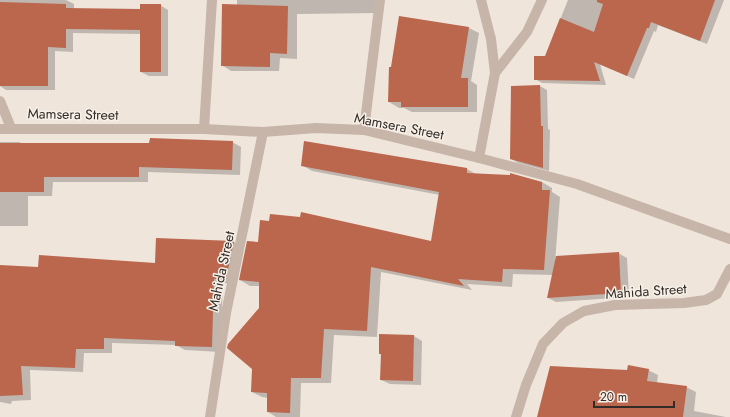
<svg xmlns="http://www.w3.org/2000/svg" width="730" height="417" viewBox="0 0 730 417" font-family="Jost,sans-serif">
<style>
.shadow{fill:#0003}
.building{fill:#ba674e}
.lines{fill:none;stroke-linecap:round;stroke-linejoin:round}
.minor{stroke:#c6b5a8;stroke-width:10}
.labels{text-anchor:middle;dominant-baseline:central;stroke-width:3;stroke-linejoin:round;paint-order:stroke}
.street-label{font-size:14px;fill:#332b28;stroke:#f7f0e7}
</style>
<rect width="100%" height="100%" fill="#efe5db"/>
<g class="shadow">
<polygon points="0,0 66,0 74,4 74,9 141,10 160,5 168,10 168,76 149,76 141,72 141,34 73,33 73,52 55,51 55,90 6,90 0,86"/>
<polygon points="237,0 380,0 380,13 297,14 297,59 280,58 279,71 231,71 222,65 237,6"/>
<polygon points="568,0 724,0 707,44 658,25 656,32 654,31 634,79 600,64 606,85 542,83 535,79 545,57"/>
<polygon points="469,28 479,33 471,81 477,85 477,112 412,112 404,108 399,108 389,102"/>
<polygon points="540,86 547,90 548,129 550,130 549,171 518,163 511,159"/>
<polygon points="0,142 19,142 22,144 150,144 232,142 241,147 240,175 148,172 148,182 53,182 52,196 28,196 28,226 0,226"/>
<polygon points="304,142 467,169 476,174 511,176 511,174 542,182 552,188 552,192 560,197 555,263 618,253 627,258 629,297 556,302 548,298 553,275 513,274 512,287 467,284 472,290 381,272 377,337 334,335 331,383 301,383 300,417 276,417 268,412 268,398 262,397 252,392 260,308 260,286 250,286 240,280 432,242 440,195 312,171 302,165"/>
<polygon points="157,239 234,242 242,247 235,284 223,283 220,352 185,350 176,345 112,343 112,353 84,353 83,372 30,370 31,400 12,401 11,404 0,402 0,266 39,268 156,264"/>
<polygon points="414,336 422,341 421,385 390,384 381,380 382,355 380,354"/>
<polygon points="648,370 658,375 657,383 686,387 696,392 694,411 726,417 539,417 628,371"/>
</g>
<g class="building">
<polygon points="597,0 715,0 700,41 651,22 649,28 647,28 627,76 594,62 600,81 534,80 534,56 545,56 560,18 594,32 603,4 597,2"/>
<polygon points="0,2 66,4 66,8 140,9 140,4 161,4 161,72 140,72 140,30 66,29 66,48 48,47 48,86 0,86"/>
<polygon points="222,4 288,6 287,54 270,53 270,67 221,66"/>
<polygon points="399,16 469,27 461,78 468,78 468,107 401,107 401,102 388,102 389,67 391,67"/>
<polygon points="540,85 541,126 543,126 543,168 510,159 511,86"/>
<polygon points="150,138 233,141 232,170 139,167 139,177 44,177 44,192 0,192 0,143 149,143"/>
<polygon points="304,141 467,168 467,173 510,175 510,173 542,182 542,190 550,190 544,270 503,269 502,282 458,279 464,286 371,267 367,331 324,329 321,378 291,378 290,413 267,412 267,393 251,392 252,369 227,348 228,344 259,308 259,282 239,280 247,241 258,242 260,220 269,221 270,214 300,217 301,212 431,241 439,192 301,166"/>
<polygon points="156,238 234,241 226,279 214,279 212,347 175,346 175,341 104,338 104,349 76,349 75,368 21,366 23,395 0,396 0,265 38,267 39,255 155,263"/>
<polygon points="619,252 621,293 547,298 556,256"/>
<polygon points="379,334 414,335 413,381 380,380 381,354 379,354"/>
<polygon points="628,365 649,369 647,381 687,386 683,417 537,417 550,366 627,370"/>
</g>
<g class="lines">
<g class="minor">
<polyline points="495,73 527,32 542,0"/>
<polyline points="0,101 11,128"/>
<polyline points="0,129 204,129 263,132 316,128 364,130 479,158 577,184 730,239"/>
<polyline points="204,129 212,0"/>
<polyline points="364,130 380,0"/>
<polyline points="479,158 495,73 491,39 481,0"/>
<polyline points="210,417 226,313 263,132"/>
<polyline points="516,417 526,385 543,344 563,323 584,311 615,305 684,303 706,300 717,294 730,269"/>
</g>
</g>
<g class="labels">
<g class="street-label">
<text transform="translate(73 114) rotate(1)">Mamsera Street</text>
<text transform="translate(399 126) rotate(11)">Mamsera Street</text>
<text transform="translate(221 271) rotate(-78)">Mahida Street</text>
<text transform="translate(646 291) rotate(-4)">Mahida Street</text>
</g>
</g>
<path d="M594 401v6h80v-6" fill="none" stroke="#332b28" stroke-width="2"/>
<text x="600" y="401" font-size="12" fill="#332b28" stroke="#f7f0e7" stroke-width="3" paint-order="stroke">20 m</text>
</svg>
